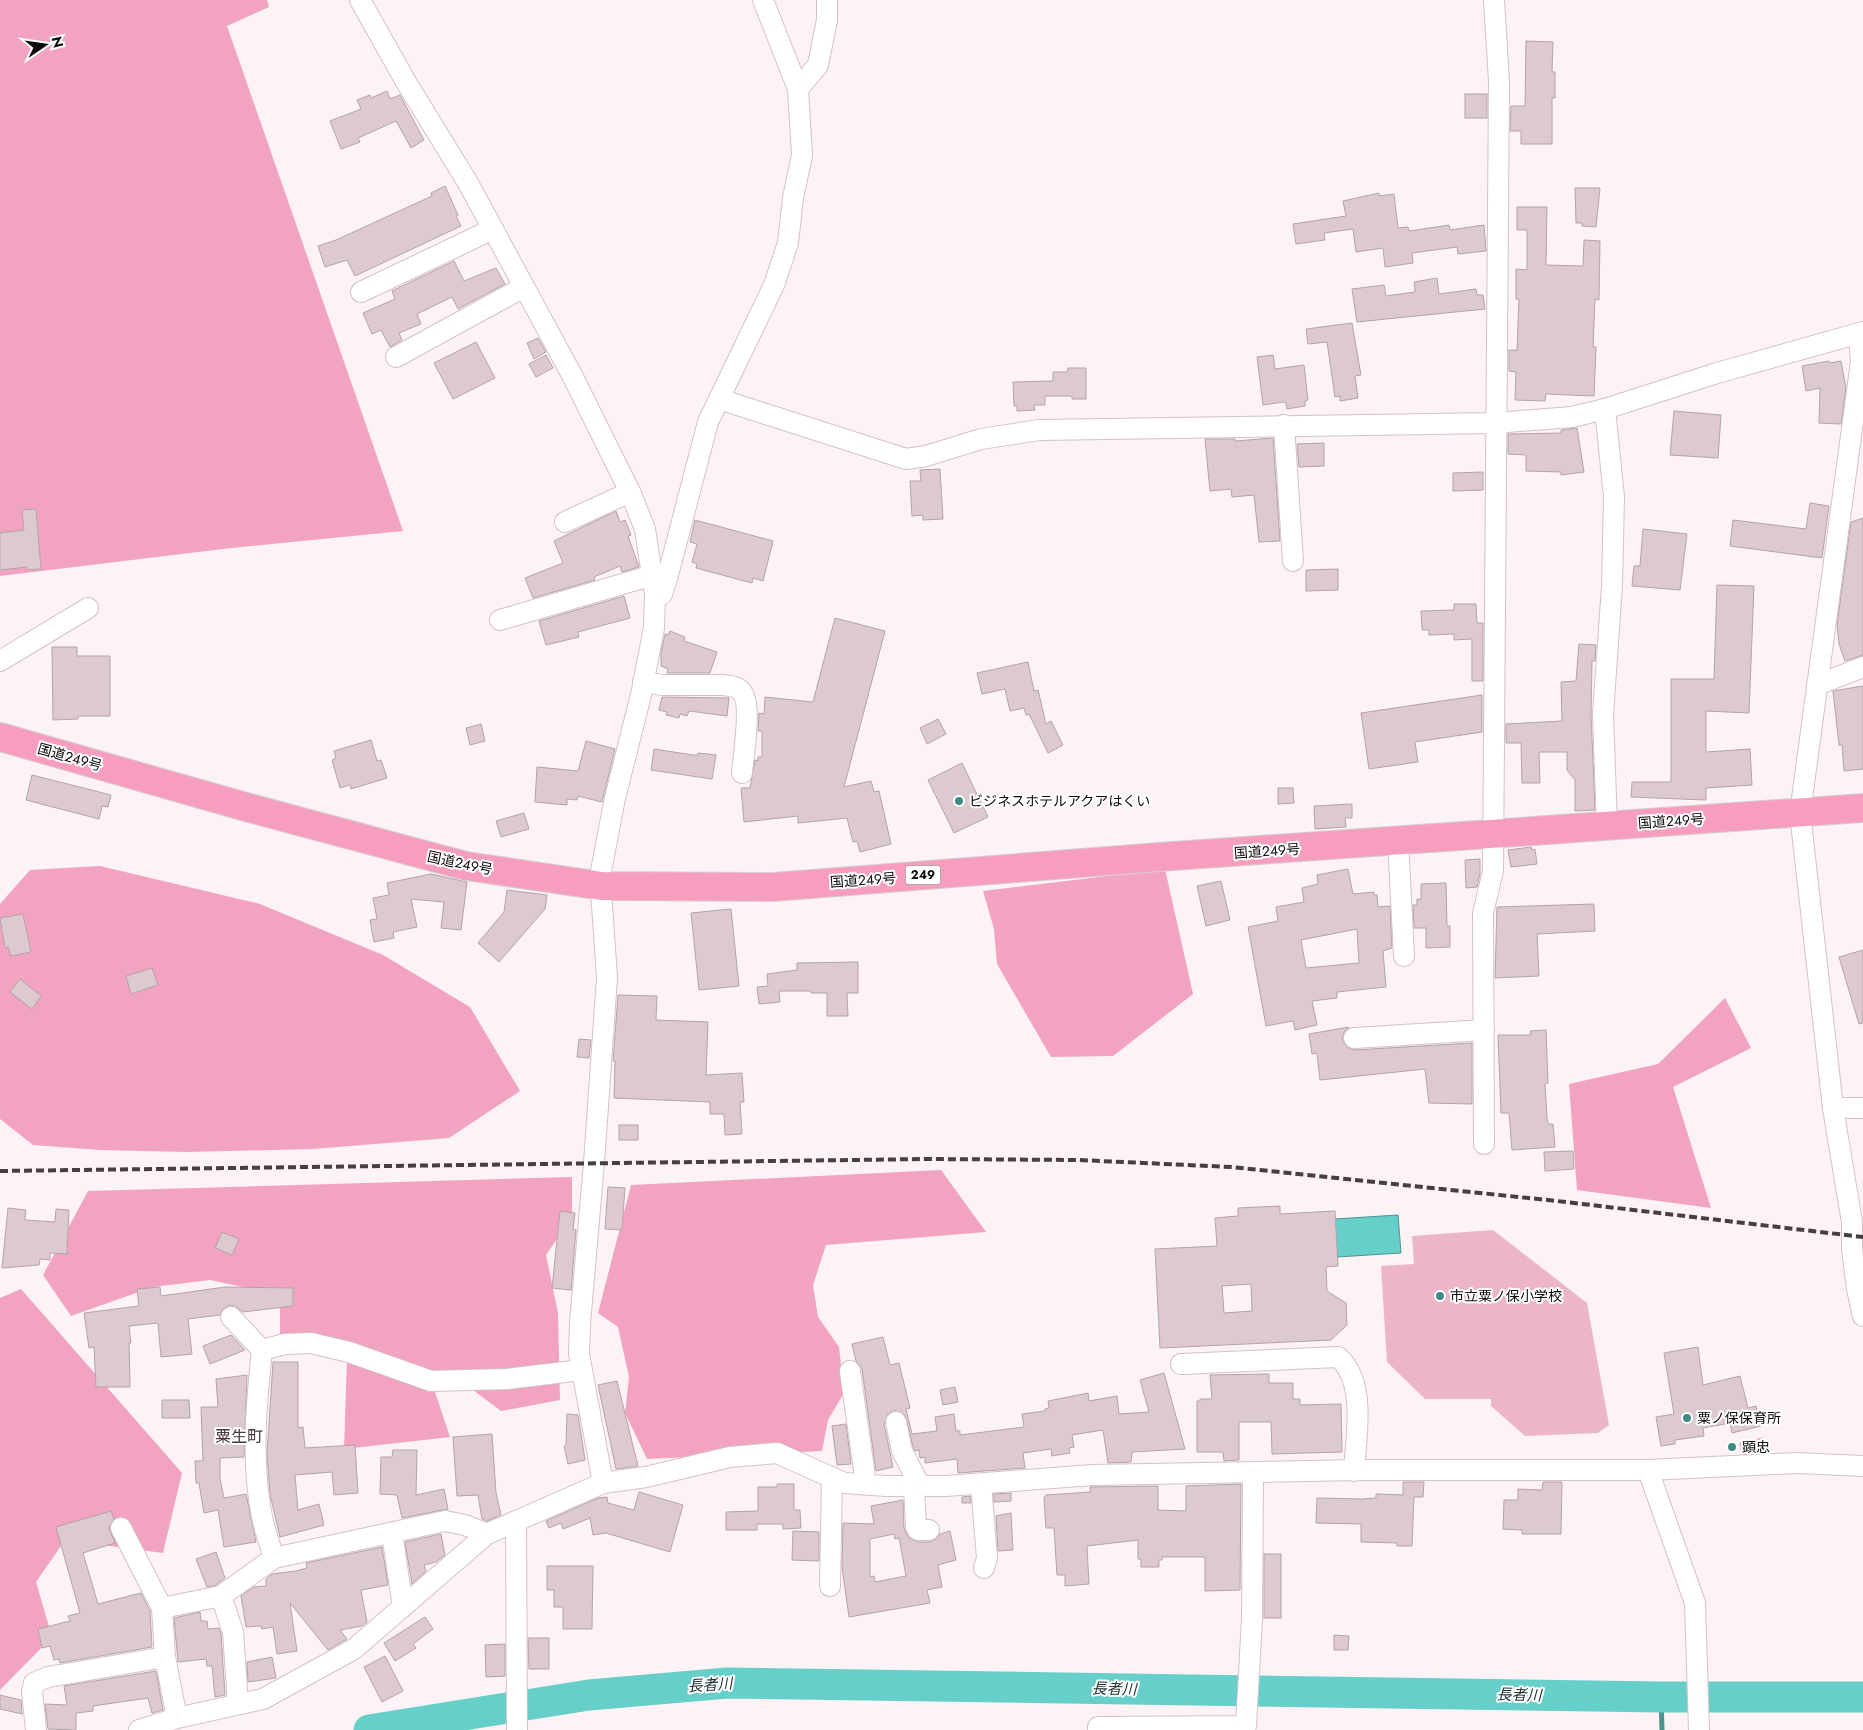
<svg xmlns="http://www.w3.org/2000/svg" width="1863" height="1730" viewBox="0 0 1863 1730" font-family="Jost,'Noto Sans JP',sans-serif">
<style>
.green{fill:#edb5c9}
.forest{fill:#f1a3c1}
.water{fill:#66cfc9;stroke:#4c9490}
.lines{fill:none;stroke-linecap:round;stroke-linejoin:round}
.stream{stroke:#4c9490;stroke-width:5}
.river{stroke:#66cfc9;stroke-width:31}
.building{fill:#dccad0;stroke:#b4a3a9;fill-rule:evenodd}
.minor-casing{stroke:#d4c2c8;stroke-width:22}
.highway-casing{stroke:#d4d3d3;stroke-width:30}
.minor{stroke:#fff;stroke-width:20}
.highway{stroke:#f69dc0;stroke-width:28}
.rail{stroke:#453f41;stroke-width:4;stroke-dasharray:8 4;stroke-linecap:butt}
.poi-dot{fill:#418985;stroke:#fff;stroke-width:2}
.labels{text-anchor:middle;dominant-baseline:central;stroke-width:4;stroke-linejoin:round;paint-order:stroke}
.shield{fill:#fff;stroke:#575455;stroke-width:1}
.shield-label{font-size:12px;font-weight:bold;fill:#0f0a0c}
.street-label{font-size:14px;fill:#0f0a0c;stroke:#fff}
.poi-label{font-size:14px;fill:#0f0a0c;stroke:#fff;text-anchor:start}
.water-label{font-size:15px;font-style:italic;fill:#1a2d2c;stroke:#fff}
.quarter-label{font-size:16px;fill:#46383d;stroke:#fff}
</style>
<rect width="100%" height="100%" fill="#fdf2f5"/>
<g class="green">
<polygon points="1493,1230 1587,1303 1609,1425 1598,1433 1525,1436 1491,1406 1491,1399 1425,1399 1387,1362 1381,1266 1414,1264 1412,1236"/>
<polygon points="1763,1437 1767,1455 1742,1457 1739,1443"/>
</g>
<g class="forest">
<polygon points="0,0 267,0 269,7 227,26 403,531 231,548 0,576"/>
<polygon points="100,866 260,904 383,955 470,1007 520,1091 449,1138 313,1149 187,1152 100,1150 33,1145 0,1119 0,904 30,870"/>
<polygon points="1165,869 1193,994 1113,1056 1051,1057 997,964 994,929 983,891"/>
<polygon points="1725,998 1751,1048 1673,1087 1711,1208 1577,1190 1569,1084 1658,1064"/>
<polygon points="941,1170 986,1232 826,1245 813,1285 818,1317 839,1347 844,1393 828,1420 822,1451 647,1459 625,1413 629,1377 618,1327 598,1313 631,1185"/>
<polygon points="572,1177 572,1217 546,1255 558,1313 560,1400 501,1411 461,1381 433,1386 450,1437 344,1449 347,1359 280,1335 280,1295 210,1280 153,1287 71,1316 43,1275 88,1191"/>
<polygon points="21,1289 182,1473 163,1553 65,1540 36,1582 52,1637 0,1690 0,1298"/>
</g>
<polygon class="water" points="1398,1215 1401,1253 1337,1257 1335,1219"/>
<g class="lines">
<polyline class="stream" points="1661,1697 1662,1730"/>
<polyline class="river" points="369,1730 589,1695 727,1683 1661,1697 1863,1697"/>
</g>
<g class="building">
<polygon points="1526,41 1553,42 1552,72 1555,72 1555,98 1552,98 1552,144 1521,144 1521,131 1510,131 1511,106 1525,106"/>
<polygon points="387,91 390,99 400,95 424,140 411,148 396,121 358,138 360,142 341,149 330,121 361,109 357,100 370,95 371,98"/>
<rect x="1465" y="94" width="22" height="24"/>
<polygon points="445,186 458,215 456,216 461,226 355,276 347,260 325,267 318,246 336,240 432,196 431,193"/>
<polygon points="1575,188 1600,188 1596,227 1582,226 1582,223 1576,223"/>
<polygon points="1379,193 1379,196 1394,194 1398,228 1408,227 1409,231 1449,225 1450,230 1484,225 1486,251 1458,254 1457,247 1412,253 1413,263 1385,267 1383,248 1356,252 1353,229 1324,233 1325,240 1296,244 1293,224 1346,216 1343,201"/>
<polygon points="1517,207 1547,207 1546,265 1583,266 1584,240 1600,241 1599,300 1595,299 1593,347 1596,347 1594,396 1546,394 1545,401 1515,400 1516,372 1509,371 1509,350 1517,350 1519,299 1516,299 1516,269 1527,270 1527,230 1517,230"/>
<polygon points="454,261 464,281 496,268 505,284 458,309 452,297 417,314 421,324 399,333 402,340 390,347 381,330 372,334 363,313 395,299 392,291"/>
<polygon points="1437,278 1439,294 1476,289 1477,295 1483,295 1485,309 1357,322 1352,289 1384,285 1386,296 1415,292 1414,282"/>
<polygon points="1352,323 1361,375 1355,376 1358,398 1340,401 1340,396 1335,397 1327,342 1308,344 1306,329"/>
<polygon points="538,338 546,352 534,359 527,343"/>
<polygon points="476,342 495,378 453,399 434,363"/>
<polygon points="546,355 553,368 536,377 529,364"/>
<polygon points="1273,355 1275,369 1304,365 1308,400 1305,401 1305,406 1287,409 1286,403 1284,402 1263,405 1257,357"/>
<polygon points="1829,361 1830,363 1841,361 1846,388 1841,424 1819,423 1820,388 1806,391 1802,366"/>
<polygon points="1068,368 1086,368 1086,399 1072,399 1072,396 1045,396 1045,405 1034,405 1035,410 1017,411 1017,406 1014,406 1013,382 1053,381 1053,372 1067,372"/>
<polygon points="1674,411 1721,415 1718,458 1670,455"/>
<polygon points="1577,428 1584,472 1561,475 1561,472 1526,471 1526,455 1508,454 1508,434 1561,433 1561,430"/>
<polygon points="1273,438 1280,541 1259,542 1254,495 1232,497 1231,489 1210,491 1205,439 1235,439 1235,441"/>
<polygon points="1324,443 1324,466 1299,467 1297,444"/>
<polygon points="940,469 943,519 923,520 923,515 912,516 910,481 921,481 920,470"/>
<polygon points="1483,472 1483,490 1453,491 1453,473"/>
<polygon points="1810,503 1829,506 1822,558 1730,546 1733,520 1806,529"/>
<polygon points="36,509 41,569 27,570 27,567 0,570 0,533 24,530 22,510"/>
<polygon points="616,511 620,522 625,520 631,535 628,536 639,567 622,572 620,566 594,577 595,580 533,598 525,578 563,563 554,541"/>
<polygon points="1863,518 1863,655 1845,661 1839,644 1837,625 1851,522"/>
<polygon points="695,520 773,541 763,581 753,578 752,583 696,568 697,564 692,562 697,544 690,542"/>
<polygon points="1643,529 1687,534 1680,590 1632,586 1634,566 1640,566"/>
<polygon points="1338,569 1338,590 1306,591 1306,570"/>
<polygon points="1717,585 1754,586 1749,713 1706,711 1706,752 1750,749 1752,785 1706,788 1706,800 1631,797 1632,782 1671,782 1671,679 1714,679"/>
<polygon points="624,596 630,618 578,632 579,637 546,645 539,621"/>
<polygon points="1454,604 1476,604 1477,623 1483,623 1483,681 1472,681 1472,639 1454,640 1454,634 1429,635 1429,630 1422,630 1421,611 1454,610"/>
<polygon points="835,618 885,631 844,787 871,781 874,792 879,791 891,844 860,852 857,841 853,842 847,818 798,823 798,816 744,822 741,788 750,788 755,760 758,761 758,757 762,757 762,731 758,731 759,713 764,714 765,697 813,702"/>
<polygon points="670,631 685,637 684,641 717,652 710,673 667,673 668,669 661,666 661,654 665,634 668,635"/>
<polygon points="1579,644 1596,645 1595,661 1592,661 1591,714 1595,810 1575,811 1575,780 1567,770 1567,752 1539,752 1540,783 1522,783 1521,743 1506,743 1506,724 1562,721 1561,682 1576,681"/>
<polygon points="52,647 77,647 77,656 110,656 110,716 78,716 78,719 53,720"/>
<polygon points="1028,662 1034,691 1038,690 1046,724 1051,721 1063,745 1048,753 1029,714 1026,715 1024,708 1010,711 1005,689 982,694 977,673"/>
<polygon points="1863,686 1863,769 1844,771 1842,745 1839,745 1833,691"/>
<polygon points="1482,695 1482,732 1415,742 1418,762 1369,769 1361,713"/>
<polygon points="662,697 729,698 727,716 689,711 687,716 680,714 679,718 666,715 667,712 659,710"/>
<polygon points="938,719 946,734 927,744 920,728"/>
<polygon points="481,724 485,741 470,745 466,728"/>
<polygon points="371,740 377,761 381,760 387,778 351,789 350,785 340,788 332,760 336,758 334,751"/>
<polygon points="586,741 615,749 602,802 578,796 577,800 567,799 567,805 535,802 537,767 578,771"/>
<polygon points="654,749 693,755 698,755 698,753 716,755 712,779 651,770"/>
<polygon points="962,763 988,817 954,833 928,780"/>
<polygon points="32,775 111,795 108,807 102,806 99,819 26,800"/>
<polygon points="1278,788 1293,788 1294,803 1278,804"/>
<polygon points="1352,804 1352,818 1345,818 1346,827 1315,829 1314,806"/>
<polygon points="524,813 529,829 501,837 496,821"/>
<polygon points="1531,847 1532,850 1535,849 1537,864 1511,867 1508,850"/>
<polygon points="1480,859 1480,874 1477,887 1466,888 1465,860"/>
<path d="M1348,869l5,25 21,-2v3h3l1,12 12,-1 2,42 -9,3 3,36 -49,5v6l-25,3 5,24 -22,5 -2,-9 -27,5 -18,-99 30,-6 -2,-14 28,-5 -2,-14 16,-4 -1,-9zM1357,929l2,34 -53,5 -5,-28z"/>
<polygon points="431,874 467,882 461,930 441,928 444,902 411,899 417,927 393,932 394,938 374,942 370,920 377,919 373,898 389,895 387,883"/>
<polygon points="1221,881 1230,920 1206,926 1197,886"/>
<polygon points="1446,883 1447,926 1450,926 1450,947 1426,948 1426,928 1414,928 1413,905 1417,905 1417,899 1421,899 1421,884"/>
<polygon points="507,890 547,895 545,909 499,962 478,943 504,912"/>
<polygon points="1594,904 1595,931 1537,934 1539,976 1495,978 1497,907"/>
<polygon points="731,909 739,986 699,990 691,913"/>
<polygon points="23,914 31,952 11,956 8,947 5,948 0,918"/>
<polygon points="1863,950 1863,1023 1859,1024 1839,957"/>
<polygon points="858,962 858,993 847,993 848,1016 827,1016 827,993 811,993 811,991 779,991 780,1002 759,1004 757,987 768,986 767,974 797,970 797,963"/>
<polygon points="152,968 158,985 131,994 126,976"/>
<polygon points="20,979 41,996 32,1009 10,992"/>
<polygon points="618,995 657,996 656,1020 708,1022 706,1075 742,1073 744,1102 740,1102 742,1134 725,1135 724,1114 710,1114 710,1102 614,1098 615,1061 613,1061"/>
<polygon points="1349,1027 1344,1032 1342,1039 1348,1048 1354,1050 1472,1043 1472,1104 1429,1103 1425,1069 1320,1080 1317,1053 1312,1054 1309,1034"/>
<polygon points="1546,1030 1548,1083 1545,1084 1547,1118 1548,1124 1553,1124 1555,1147 1512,1150 1509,1113 1501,1113 1498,1035 1531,1035 1530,1031"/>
<polygon points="579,1039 591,1040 589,1058 577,1057"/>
<rect x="619" y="1125" width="19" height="15"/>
<polygon points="1573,1151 1574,1169 1545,1171 1544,1152"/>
<polygon points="608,1187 625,1188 622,1230 605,1229"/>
<path d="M1280,1206v8l55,-3 3,55 -12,1 1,24 19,12 1,22 -16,15 -171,8 -5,-99 62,-3 -2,-28 23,-2v-8zM1251,1284l1,27 -28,2 -2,-27z"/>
<polygon points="8,1208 26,1210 25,1220 55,1222 56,1209 69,1210 67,1254 50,1253 50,1260 40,1259 39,1265 2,1268"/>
<polygon points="560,1211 575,1213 573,1229 576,1230 571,1290 552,1288"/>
<polygon points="222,1232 239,1239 232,1255 215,1248"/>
<polygon points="160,1287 161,1296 225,1287 293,1288 293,1306 243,1312 235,1306 229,1305 223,1309 220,1315 188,1319 192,1354 161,1357 158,1323 129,1326 131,1343 129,1343 130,1387 96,1387 94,1347 89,1348 84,1313 139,1306 137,1289"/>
<polygon points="231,1335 245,1350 210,1364 203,1346"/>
<polygon points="883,1337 890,1365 899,1363 910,1408 906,1409 912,1434 937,1431 935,1417 954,1414 956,1431 960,1431 960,1435 1024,1427 1022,1414 1045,1411 1045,1409 1049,1408 1048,1401 1088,1393 1089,1401 1117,1396 1119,1414 1149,1412 1140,1380 1164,1373 1185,1449 1132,1452 1131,1462 1108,1463 1103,1430 1072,1435 1074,1447 1069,1448 1070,1453 1052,1456 1051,1449 1023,1453 1025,1468 958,1473 957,1459 925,1463 925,1457 920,1458 919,1450 915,1451 913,1447 905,1415 894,1410 888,1414 884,1424 893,1467 876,1471 862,1369 856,1361 852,1344"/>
<polygon points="1698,1347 1703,1385 1740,1376 1748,1408 1756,1406 1761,1426 1732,1433 1730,1423 1703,1428 1704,1436 1675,1440 1675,1444 1661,1446 1656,1417 1674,1414 1664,1353"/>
<polygon points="273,1362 298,1362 298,1428 303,1427 305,1448 355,1445 358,1493 334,1495 332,1472 295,1475 298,1510 319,1504 324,1525 280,1537 270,1494 267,1454"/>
<polygon points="1269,1374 1269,1383 1293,1383 1293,1399 1300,1399 1300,1405 1341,1404 1342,1452 1272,1454 1271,1422 1239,1422 1239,1460 1224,1461 1223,1452 1197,1452 1197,1401 1200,1401 1200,1399 1212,1399 1210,1375"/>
<polygon points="247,1375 244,1457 220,1458 220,1479 224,1498 246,1494 256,1542 224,1547 218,1510 204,1513 199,1483 196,1483 195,1461 203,1461 201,1407 218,1407 216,1379"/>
<polygon points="617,1381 638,1466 616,1469 598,1385"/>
<polygon points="955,1387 958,1402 943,1405 940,1390"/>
<polygon points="162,1400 189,1400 190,1418 162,1418"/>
<polygon points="567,1414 578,1415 585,1460 568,1464 564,1446 566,1445"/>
<polygon points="846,1424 851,1464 837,1465 832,1426"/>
<polygon points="492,1434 496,1493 501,1515 487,1521 482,1519 478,1495 457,1496 453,1437"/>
<polygon points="393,1450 417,1450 416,1495 444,1489 448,1509 402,1518 397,1495 380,1494 381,1457 392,1457"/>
<polygon points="1403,1482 1424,1482 1423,1497 1414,1497 1412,1546 1397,1546 1397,1543 1361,1542 1361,1524 1316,1523 1317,1498 1362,1499 1376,1498 1376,1494 1403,1495"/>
<polygon points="1543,1482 1562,1482 1561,1534 1522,1534 1522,1530 1503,1529 1504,1500 1518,1500 1518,1489 1542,1490"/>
<polygon points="777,1484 794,1484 794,1510 800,1510 801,1528 783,1529 783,1524 757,1524 757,1530 726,1530 726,1512 758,1511 758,1487 777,1487"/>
<polygon points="1241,1484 1240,1590 1205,1591 1205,1557 1162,1557 1162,1560 1159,1560 1159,1567 1141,1567 1141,1559 1138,1559 1138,1540 1087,1546 1089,1584 1065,1586 1065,1575 1057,1575 1054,1528 1046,1528 1044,1498 1046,1495 1091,1492 1090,1487 1158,1486 1158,1510 1186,1511 1186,1486"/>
<polygon points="639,1492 683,1505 670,1552 606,1533 593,1535 590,1518 563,1529 561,1523 549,1528 546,1521 598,1498 607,1497 608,1503 634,1510"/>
<polygon points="1011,1493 1011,1501 994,1502 994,1494"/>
<polygon points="970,1496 971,1503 962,1503 962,1497"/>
<path d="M903,1500l1,28 4,9 10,5h11l6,-2 5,-6 10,-3 6,29 -18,5 4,22 -15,3 3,13 -81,14 -7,-50 1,-44 31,1 -3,-18zM894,1534l1,5 4,-1 7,38 -31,6 -1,-6 -4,1v-38z"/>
<polygon points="111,1511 114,1519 109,1528 115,1543 83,1553 98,1604 141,1593 150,1611 152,1647 60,1663 59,1659 54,1660 50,1646 42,1648 38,1629 70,1621 68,1616 80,1613 56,1527"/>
<polygon points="1011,1513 1013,1550 998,1551 996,1516"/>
<polygon points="793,1531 819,1532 819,1561 792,1560"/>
<polygon points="441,1534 445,1555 436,1562 424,1565 426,1571 412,1584 405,1542"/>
<polygon points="382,1547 388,1585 361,1590 367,1622 362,1626 340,1630 347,1639 328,1650 290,1603 297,1651 277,1654 273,1627 262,1629 261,1626 246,1627 241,1596 254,1587 266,1586 266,1579 272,1574 296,1571 307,1568 306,1563"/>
<polygon points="216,1552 225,1578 216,1585 207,1587 196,1559"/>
<rect x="1264" y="1554" width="17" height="64"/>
<polygon points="547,1566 593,1566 592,1629 563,1629 563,1607 554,1607 554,1590 547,1590"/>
<polygon points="200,1612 201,1621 207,1621 208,1629 219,1628 221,1634 225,1695 215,1697 212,1666 207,1666 206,1659 178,1662 174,1618"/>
<polygon points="425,1617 433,1629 413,1644 416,1648 395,1661 384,1643"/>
<polygon points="1334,1635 1349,1636 1348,1650 1334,1650"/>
<polygon points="528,1638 549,1638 549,1669 529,1669"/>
<polygon points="505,1644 505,1676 486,1677 485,1645"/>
<polygon points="385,1656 403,1691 382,1702 364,1667"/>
<polygon points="272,1657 276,1678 248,1682 247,1662"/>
<polygon points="156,1671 163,1710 152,1713 148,1698 93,1706 93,1711 76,1713 76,1730 48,1729 45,1704 67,1705 64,1686"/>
<polygon points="0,1695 21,1700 22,1714 0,1709"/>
</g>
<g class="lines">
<defs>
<g id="minor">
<polyline points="360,0 406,82 468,183 573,377 631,494 645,529 655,595 654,628 641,695 615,798 600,876 607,978 594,1163 580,1323 579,1354 603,1483"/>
<polyline points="798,89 818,65 827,20 827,0"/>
<polyline points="361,292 493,229"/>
<polyline points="1859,335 1861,362 1800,813 1833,1108 1852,1222 1852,1249 1857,1289 1863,1316"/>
<polyline points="396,357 524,287"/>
<polyline points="719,399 906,459 926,456 981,439 1039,430 1495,423 1572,417 1605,409 1717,373 1863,332"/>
<polyline points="1605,409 1614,497 1612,586 1603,714 1607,826"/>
<polyline points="1284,425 1293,561"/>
<polyline points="565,522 630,492"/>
<polyline points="655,595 662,594 668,575 708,422 774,285 788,243 793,198 802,155 798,89 763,0"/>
<polyline points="500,620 653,575"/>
<polyline points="0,661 88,608"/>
<path d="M643,682l19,3h61c6,1 14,1 18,6 12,12 2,65 1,82"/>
<polyline points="1817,685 1863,667"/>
<polyline points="1398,841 1404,956"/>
<polyline points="1354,1038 1484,1030"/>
<polyline points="1833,1108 1863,1108"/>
<polyline points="1484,1144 1483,913 1493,871 1499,81 1494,0"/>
<path d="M231,1317l31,33c-6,56 -11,111 0,167 3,14 8,28 12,41"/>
<polyline points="262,1350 285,1344 311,1343 349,1352 431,1381 507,1379 581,1370"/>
<path d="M1181,1364l157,-7c29,25 18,79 16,114"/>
<polyline points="850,1371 866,1484"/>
<polyline points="896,1422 902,1451 920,1486"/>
<polyline points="1648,1470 1695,1603 1699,1730"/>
<polyline points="981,1484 987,1558 984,1568"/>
<polyline points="914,1486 916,1527 918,1530 929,1530"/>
<polyline points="516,1521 517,1730"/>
<polyline points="121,1528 162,1608 165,1657 177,1718"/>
<polyline points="392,1533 403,1607"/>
<polyline points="830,1586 832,1477"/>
<polyline points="221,1596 233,1632 238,1704"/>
<polyline points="162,1608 221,1596 274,1558 445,1521 465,1525 487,1534"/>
<polyline points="36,1730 32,1692 34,1683 48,1677 165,1657"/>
<polyline points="139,1730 177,1718 263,1699 354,1649 487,1534 603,1483 646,1477 730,1457 777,1453 844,1483 886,1486 946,1486 1093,1475 1359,1470 1648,1470 1798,1463 1863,1466"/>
<polyline points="1098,1730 1098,1727 1246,1726 1252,1619 1253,1473"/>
</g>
<polyline id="highway" points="0,737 246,807 466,866 602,886 773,887 1159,857 1863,808"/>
</defs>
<use href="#minor" class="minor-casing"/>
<use href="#highway" class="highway-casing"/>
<use href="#minor" class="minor"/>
<use href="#highway" class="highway"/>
<polyline class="rail" points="0,1171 928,1159 1079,1160 1231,1167 1557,1201 1863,1237"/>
</g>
<g class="poi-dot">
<circle cx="959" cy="801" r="5"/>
<circle cx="1440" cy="1296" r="5"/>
<circle cx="1687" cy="1418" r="5"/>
<circle cx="1732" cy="1447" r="5"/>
</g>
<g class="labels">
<rect class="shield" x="905.5" y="865.5" width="35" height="19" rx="4"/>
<g class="shield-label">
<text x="923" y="875">249</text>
</g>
<g class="street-label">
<text transform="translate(70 757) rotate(16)">国道249号</text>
<text transform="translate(1671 821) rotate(-4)">国道249号</text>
<text transform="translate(1267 851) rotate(-4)">国道249号</text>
<text transform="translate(460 863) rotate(12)">国道249号</text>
<text transform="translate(863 880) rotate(-4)">国道249号</text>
</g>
<g class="poi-label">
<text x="969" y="801">ビジネスホテルアクアはくい</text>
<text x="1450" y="1296">市立粟ノ保小学校</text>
<text x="1697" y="1418">粟ノ保保育所</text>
<text x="1742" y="1447">顕忠</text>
</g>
<g class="water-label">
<text transform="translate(710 1685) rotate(-4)">長者川</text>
<text transform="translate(1114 1689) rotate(1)">長者川</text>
<text transform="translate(1519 1695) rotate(1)">長者川</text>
</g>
<g class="quarter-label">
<text x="239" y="1436">粟生町</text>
</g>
</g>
<g transform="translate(45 45) rotate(77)" stroke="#ffffff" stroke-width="4" paint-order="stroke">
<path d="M0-4L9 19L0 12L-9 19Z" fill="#0f0a0c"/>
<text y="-8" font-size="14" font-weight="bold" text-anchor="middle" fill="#0f0a0c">N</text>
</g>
</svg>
